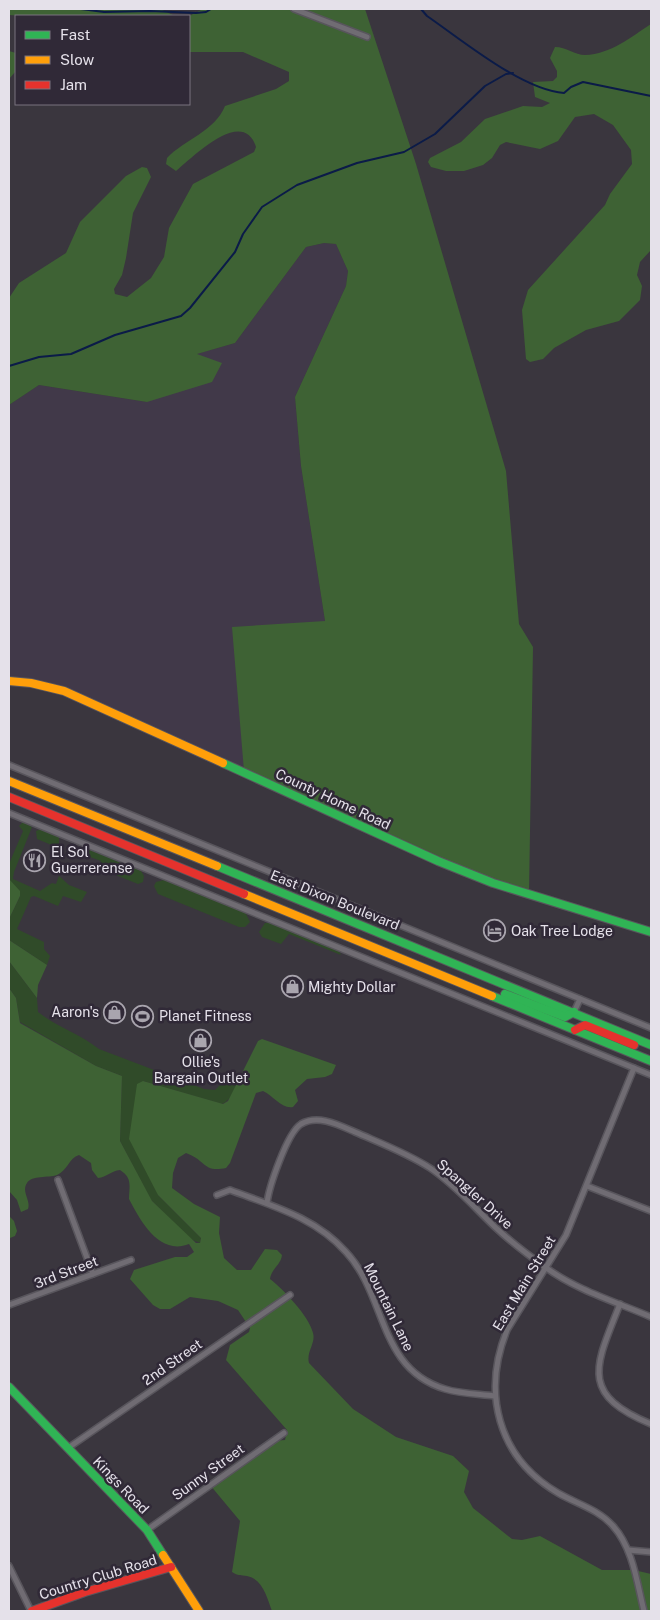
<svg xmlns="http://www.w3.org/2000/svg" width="660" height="1620" viewBox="0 0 660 1620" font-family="'Public Sans',sans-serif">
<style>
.industrial{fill:#413949}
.green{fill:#304b29}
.forest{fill:#3e6234}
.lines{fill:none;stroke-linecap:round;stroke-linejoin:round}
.stream{stroke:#0b1b48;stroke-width:2}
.street-casing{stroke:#58555c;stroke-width:8}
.fast-casing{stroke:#58555c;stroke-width:10}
.slow-casing{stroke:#58555c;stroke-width:10}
.jam-casing{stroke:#58555c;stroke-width:10}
.street{stroke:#706c73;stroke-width:5}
.fast{stroke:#30b455;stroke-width:8}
.slow{stroke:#ff9f0a;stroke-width:8}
.jam{stroke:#e5322d;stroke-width:8}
.labels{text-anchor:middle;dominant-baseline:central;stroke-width:5;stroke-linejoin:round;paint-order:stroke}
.street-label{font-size:14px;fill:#e5e1ea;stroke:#302937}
.poi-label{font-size:14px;fill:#e5e1ea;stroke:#302937;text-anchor:start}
</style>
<rect width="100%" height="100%" fill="#3a363e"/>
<polygon class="industrial" points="324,243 336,244 348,271 346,286 295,397 301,466 325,621 244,771 64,691 9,681 9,405 39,385 147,402 196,354 235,343 306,247"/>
<g class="green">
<polygon points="23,822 32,827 14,872 13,879 40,891 52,883 56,884 59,876 69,885 87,892 81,902 63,896 58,906 34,896 31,897 17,929 44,942 44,949 50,956 47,965 9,940 9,919 20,896 9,879 9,864 23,831 19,826"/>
<polygon points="41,829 59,837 59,844 54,846 37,839 36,831"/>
<polygon points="83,847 141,871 144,876 143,882 138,884 98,868 101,861 79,853 76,857 79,848"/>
<polygon points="164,880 245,912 250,922 245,927 239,927 158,894 154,886 156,882"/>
<polygon points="265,923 272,923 339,951 341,955 289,934 281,944 262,937 259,932"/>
<path d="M9,961l28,37 1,14c19,15 42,22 61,37l105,40 11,1 17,-17c9,9 1,26 -10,31l-79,-23 15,114 43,43 -1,5 -10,-4 -39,-39 -31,-59 2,-65 -26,-10 -76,-44 -4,-24 -7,-10z"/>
</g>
<g class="forest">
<polygon points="9,9 160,9 173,15 187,16 23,16 9,15"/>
<path d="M203,9h162l51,155 90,307 13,153 14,23 -4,247 -36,-11 -249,-112 -12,-144 93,-6 -24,-155 -6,-69 51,-111 2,-15 -12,-27 -12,-1 -18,4 -71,96 -38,11 25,9 -10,19 -65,20 -108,-17 -30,20v-107l10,-15 47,-30 14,-31 46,-46 16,-9 5,1 4,9 -18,36 -7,45 -4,17 -8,14 1,5 12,3 24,-19 13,-21 5,-29 24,-44 61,-32 2,-5c-13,-41 -64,11 -80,24l-10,-7 1,-6c17,-18 48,-27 58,-52l51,-17 13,-8v-9l-46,-20h-54v-36z"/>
<path d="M651,24v226l-11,12 -3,13 5,11 -2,14 -21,21 -33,9 -32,18 -11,11 -13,3 -4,-3 -4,-49 6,-20 77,-85 5,-11 22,-30 -1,-14 -18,-25 -19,-11 -19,3 -17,24 -18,8 -34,-7 -6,3 -8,13 -9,7 -19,6h-18l-15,-4 -3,-5 2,-4 31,-16 24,-23 38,-13 19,1 8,-4 -15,-6 -2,-15 20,-1 4,-4v-6l-7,-13 5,-11c11,0 20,8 30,8 26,-1 46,-18 66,-31z"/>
<polygon points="9,51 16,53 16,71 9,79"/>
<polygon points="9,879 20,891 20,896 9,919"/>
<polygon points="9,940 47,965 38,985 37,998 9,961"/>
<path d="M9,988l7,10 4,25 76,43 26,10 -2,65 32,60 44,42h4l1,-5 -43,-43 -29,-56 8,-55 6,-3 80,23 5,-3 30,-60 4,-2 74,26 -4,9 -7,3 -18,2 -12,11 3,11 -5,6c-12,2 -19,-11 -30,-16l-7,2 -26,70 -4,5c-23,5 -20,-8 -40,-15l-8,5 -5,15 -1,15 22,16 26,13 -1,16 5,25 13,12h14l14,-21 12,1 5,5c-1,10 -11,14 -12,24 13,10 39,37 43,54 3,10 -7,19 -4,30l44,46 43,28 57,19 16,15 -5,21 9,16 39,31 10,1 18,-4 62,34h32l17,4v37h-379c-5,-13 -9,-32 -25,-35 -6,-1 -9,0 -15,-4l8,-51 -30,-36 62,-44 13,-1 2,-10 -61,-70 4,-15 19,-13 1,-4 -12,-18 -20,-9 -28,-4 -20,12h-10l-7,-4 -23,-26 4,-9 41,-13h12l7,-5 -5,-8c-30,12 -49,-24 -60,-45 0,-12 4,-21 -9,-29 -9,1 -13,7 -22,8l-6,-8 -1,-7 -12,-8c-10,3 -12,16 -22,20 -9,3 -25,0 -30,8 -6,9 4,17 1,26l-7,3 -4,-12 -8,-9z"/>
<polygon points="9,1216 14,1221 17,1231 15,1236 10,1238"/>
</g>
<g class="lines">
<g class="stream">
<polyline points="81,9 104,12 150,11 196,13 206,12 211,9"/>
<path d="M421,9l6,7c35,24 95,74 137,77l7,-6 12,-5 68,14"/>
<polyline points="9,366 39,357 71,354 115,335 181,316 190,308 235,252 243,234 262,207 297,185 357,163 404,152 435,134 485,86 506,74 513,73"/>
</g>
<defs>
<g id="street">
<polyline points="294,9 367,37"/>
<polyline points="9,765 651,1028"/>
<polyline points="9,813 651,1075"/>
<polyline points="574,1012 580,999"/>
<path d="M634,1068l-68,167 -59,95c-25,62 -10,127 51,163 19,11 40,16 55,33 20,22 24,57 31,85"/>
<polyline points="58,1180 93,1274"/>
<polyline points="587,1186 651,1211"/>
<path d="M217,1195l13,-5c42,16 85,27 116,62 41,44 32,117 99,137 17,5 33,5 49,7"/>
<path d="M267,1203c2,-16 20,-70 34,-79 17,-10 38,1 54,8 25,11 52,21 75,36 24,16 44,39 65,59 15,14 33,28 50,40 31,23 71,35 106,50"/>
<path d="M620,1304c-24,61 -42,90 31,120"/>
<polyline points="9,1305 131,1260"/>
<polyline points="68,1448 290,1295"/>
<polyline points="147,1530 284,1433"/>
<polyline points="628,1550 651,1552"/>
<polyline points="9,1566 31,1611"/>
</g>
<g id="fast">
<polyline points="223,763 438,861 493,883 651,932"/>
<polyline points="217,866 651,1045"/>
<polyline points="505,994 565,1017 574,1012"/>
<polyline points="492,996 651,1061"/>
<polyline points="9,1387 147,1530 163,1555"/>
</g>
<g id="slow">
<polyline points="9,681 31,683 64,691 223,763"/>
<polyline points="9,781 217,866"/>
<polyline points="244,894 492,996"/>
<polyline points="163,1555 199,1611"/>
</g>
<g id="jam">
<polyline points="9,797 244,894"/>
<polyline points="575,1030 585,1025 634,1045"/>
<polyline points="32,1611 85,1592 171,1567"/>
</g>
</defs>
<use href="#street" class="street-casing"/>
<use href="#fast" class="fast-casing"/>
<use href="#slow" class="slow-casing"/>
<use href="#jam" class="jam-casing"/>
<use href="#street" class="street"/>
<use href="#fast" class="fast"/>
<use href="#slow" class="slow"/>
<use href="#jam" class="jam"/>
</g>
<defs>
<symbol id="restaurant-ring" viewBox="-11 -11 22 22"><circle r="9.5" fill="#302937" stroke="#a9a5ae" stroke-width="1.5"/><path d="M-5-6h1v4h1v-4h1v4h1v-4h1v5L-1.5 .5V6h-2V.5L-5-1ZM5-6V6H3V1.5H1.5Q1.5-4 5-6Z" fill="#a9a5ae"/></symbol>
<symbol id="hotel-ring" viewBox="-11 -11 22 22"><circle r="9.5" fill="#302937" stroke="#a9a5ae" stroke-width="1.5"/><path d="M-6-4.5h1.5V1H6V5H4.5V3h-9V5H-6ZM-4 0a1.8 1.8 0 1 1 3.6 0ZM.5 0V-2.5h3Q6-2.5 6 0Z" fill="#a9a5ae"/></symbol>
<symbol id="shop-ring" viewBox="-11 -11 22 22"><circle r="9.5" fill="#302937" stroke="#a9a5ae" stroke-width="1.5"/><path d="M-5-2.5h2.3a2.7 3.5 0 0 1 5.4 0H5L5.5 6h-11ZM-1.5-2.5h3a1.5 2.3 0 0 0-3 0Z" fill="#a9a5ae"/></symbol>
<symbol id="stadium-ring" viewBox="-11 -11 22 22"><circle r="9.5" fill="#302937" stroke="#a9a5ae" stroke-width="1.5"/><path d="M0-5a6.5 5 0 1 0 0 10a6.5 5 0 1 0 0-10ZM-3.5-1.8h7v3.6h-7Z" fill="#a9a5ae"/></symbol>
</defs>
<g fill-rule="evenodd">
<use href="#restaurant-ring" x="22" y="848" width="25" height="25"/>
<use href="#hotel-ring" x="482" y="918" width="25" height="25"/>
<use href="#shop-ring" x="280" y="974" width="25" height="25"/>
<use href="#shop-ring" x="102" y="1000" width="25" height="25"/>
<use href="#stadium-ring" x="130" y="1004" width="25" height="25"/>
<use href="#shop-ring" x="188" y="1028" width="25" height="25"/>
</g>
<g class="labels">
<g class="street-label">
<text transform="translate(333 799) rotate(25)">County Home Road</text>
<text transform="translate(335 900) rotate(22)">East Dixon Boulevard</text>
<text transform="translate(475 1194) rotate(42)">Spangler Drive</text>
<text transform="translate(66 1272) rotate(-21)">3rd Street</text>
<text transform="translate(524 1283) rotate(-59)">East Main Street</text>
<text transform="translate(389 1307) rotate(64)">Mountain Lane</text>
<text transform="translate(172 1362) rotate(-35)">2nd Street</text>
<text transform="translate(208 1472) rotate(-36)">Sunny Street</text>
<text transform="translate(121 1485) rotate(46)">Kings Road</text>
<text transform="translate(98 1577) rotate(-17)">Country Club Road</text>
</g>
<g class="poi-label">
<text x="51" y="852">El Sol<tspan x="51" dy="16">Guerrerense</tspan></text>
<text x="511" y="931">Oak Tree Lodge</text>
<text x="308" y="987">Mighty Dollar</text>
<text x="99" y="1012" text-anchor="end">Aaron's</text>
<text x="159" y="1016">Planet Fitness</text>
<text x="201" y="1062" text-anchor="middle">Ollie's<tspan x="201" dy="16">Bargain Outlet</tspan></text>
</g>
</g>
<rect width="660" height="1620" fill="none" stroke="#e5e1ea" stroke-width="20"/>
<rect x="15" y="15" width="175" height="90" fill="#302937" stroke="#78737f"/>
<rect x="25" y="31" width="25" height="8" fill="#30b455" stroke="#78737f"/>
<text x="60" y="40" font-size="15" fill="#e5e1ea">Fast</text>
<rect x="25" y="56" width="25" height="8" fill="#ff9f0a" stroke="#78737f"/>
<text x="60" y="65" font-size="15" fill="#e5e1ea">Slow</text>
<rect x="25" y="81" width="25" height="8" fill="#e5322d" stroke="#78737f"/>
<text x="60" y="90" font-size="15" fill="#e5e1ea">Jam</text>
</svg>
